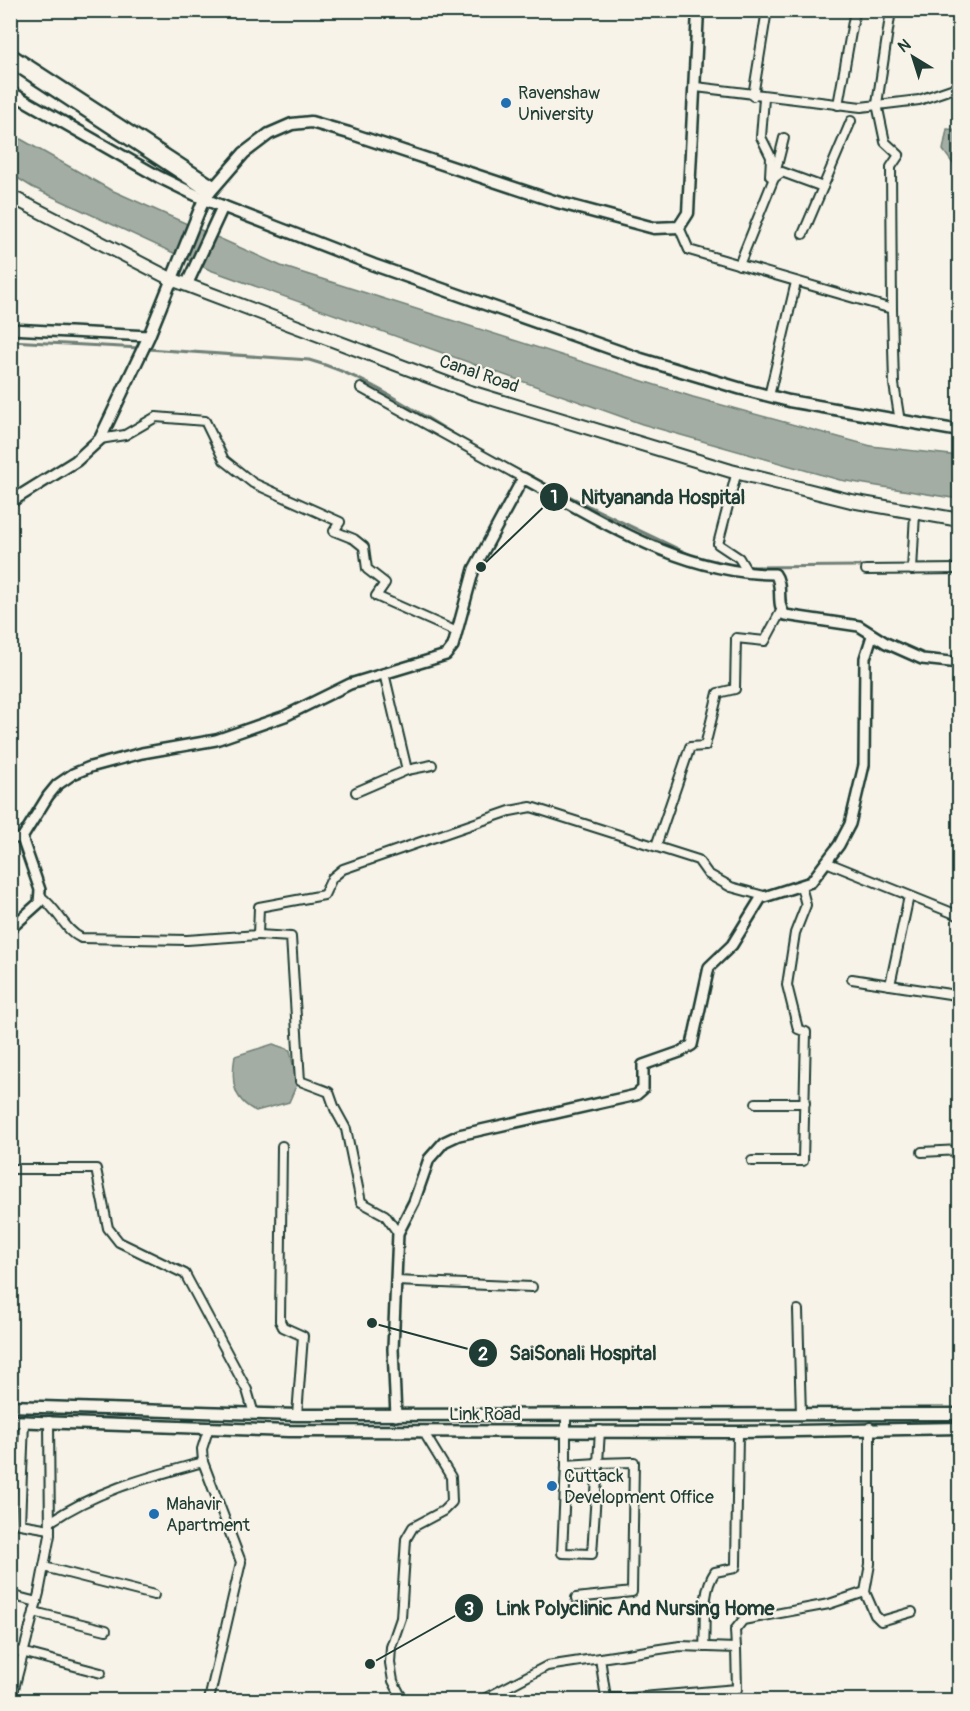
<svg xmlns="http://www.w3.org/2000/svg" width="970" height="1711" viewBox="0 0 970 1711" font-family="Pangolin,sans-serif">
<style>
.water{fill:#a4ada3;stroke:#6f8077;stroke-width:1.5}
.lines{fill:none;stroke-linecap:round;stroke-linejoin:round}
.stream{stroke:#6f8077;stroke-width:3}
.minor-casing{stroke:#1f3d34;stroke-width:12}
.tertiary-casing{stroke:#1f3d34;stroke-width:14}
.secondary-casing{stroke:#1f3d34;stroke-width:15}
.primary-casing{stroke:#1f3d34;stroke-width:16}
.minor{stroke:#f7f3e8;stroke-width:8}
.tertiary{stroke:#f7f3e8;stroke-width:9}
.secondary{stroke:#f7f3e8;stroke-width:10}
.primary{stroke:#f7f3e8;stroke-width:12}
.poi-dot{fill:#1f6fb2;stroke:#f7f3e8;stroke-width:2}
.labels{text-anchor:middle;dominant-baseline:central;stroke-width:4.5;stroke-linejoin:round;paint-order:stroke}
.poi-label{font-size:18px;fill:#1f3d34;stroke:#f7f3e8;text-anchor:start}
.street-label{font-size:18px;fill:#1f3d34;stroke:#f7f3e8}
.leader{fill:none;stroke:#1f3d34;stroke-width:2}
.callout-dot{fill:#1f3d34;stroke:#f7f3e8;stroke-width:2}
.mark-label{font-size:18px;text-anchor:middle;font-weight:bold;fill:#fff}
.callout-label{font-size:20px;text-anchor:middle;font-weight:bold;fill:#1f3d34;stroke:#f7f3e8;stroke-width:4.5;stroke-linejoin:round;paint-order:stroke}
</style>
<rect width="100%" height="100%" fill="#f7f3e8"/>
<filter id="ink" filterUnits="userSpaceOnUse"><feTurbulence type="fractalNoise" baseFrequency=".0167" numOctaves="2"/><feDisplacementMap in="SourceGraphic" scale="12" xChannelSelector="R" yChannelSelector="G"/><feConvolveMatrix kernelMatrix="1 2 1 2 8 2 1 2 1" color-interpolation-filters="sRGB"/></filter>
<g filter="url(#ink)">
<g class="water">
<polygon points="947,129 959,130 959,172 943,150"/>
<polygon points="10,133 109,189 281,266 693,397 871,446 959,456 959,499 840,480 642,424 210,270 32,187 11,174"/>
<path d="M273,1044l17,6 7,34 -8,18 -33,9c-24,-11 -25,-32 -21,-55z"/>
</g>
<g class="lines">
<g class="stream">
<polyline points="10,341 140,348"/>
<path d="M147,349l162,11c59,16 109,54 161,84 73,41 149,77 225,113"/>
<polyline points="745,567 960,565"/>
</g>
<defs>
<g id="minor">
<polyline points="891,10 877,104 885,142 899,155 891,167 892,309"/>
<polyline points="696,87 861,107 919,100 960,86"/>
<polyline points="753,96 767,10"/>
<polyline points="764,98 761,137 771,157 770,176 774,178"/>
<polyline points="838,105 855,10"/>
<polyline points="774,178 784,138"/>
<polyline points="679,227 689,250 892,309 894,384 900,422"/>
<polyline points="803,234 823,187"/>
<polyline points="739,265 774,178 782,172 823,187 851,121"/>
<polyline points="361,388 523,478"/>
<polyline points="769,396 796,282"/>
<polyline points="100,439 125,435 156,417 205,421 224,460 253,483 340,522 334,531 354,539 364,547 367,569 385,583 376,596 457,632"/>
<polyline points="737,471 718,544 739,558 748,573"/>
<polyline points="866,570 960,569"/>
<polyline points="912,570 915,513"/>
<polyline points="407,770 432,765"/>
<polyline points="356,792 407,770 384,673"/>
<polyline points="10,839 22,838"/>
<polyline points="656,846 690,747 705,746 718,693 735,689 736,638 765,641 781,611"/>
<polyline points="826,862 960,916"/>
<path d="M40,896c19,14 24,34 41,42l106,2 71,-5 1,-28 65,-12 8,-17 11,-9 167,-58 21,-4 167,53 10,14 23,13 33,9"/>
<polyline points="258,935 291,937 300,1081 329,1092 335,1109 346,1129 361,1202 385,1215 398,1233"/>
<polyline points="852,979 890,985 909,896"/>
<polyline points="890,985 956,995"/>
<polyline points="756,1103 805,1103"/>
<polyline points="282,1146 280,1321 283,1327 303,1336 297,1415"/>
<polyline points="922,1152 960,1150"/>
<polyline points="752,1161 803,1161 806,1032 798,1029 787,985 795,933 806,905 801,886"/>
<polyline points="10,1169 96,1169 108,1228 119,1242 185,1274 247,1390 254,1414"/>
<polyline points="396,1281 532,1287"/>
<polyline points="798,1310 801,1415"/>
<polyline points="566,1415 566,1465 598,1463 592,1554 562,1553 566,1465"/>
<polyline points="24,1422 20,1524 50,1529"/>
<polyline points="209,1427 202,1449 203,1462 241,1562 209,1700"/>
<polyline points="870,1427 870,1564 865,1592 875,1615 881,1621 912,1612"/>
<path d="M50,1522c47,-32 99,-45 153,-60"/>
<polyline points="44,1567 154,1595"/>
<polyline points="10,1595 37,1602"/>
<polyline points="576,1598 632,1592 634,1462 598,1463 600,1430"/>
<polyline points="34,1612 106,1630"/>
<path d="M704,1647c2,-23 -3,-55 11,-75l20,-4 1,-3 2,-133"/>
<polyline points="10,1649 101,1673"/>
<polyline points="600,1658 606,1698 630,1698"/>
<polyline points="11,1700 39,1593 50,1535 49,1421"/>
<polyline points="403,1700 393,1681 390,1663 391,1647 401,1618 406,1539 413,1527 443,1511 452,1502 451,1477 423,1431"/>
<polyline points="482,1700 547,1666 680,1646 736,1648 735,1630 743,1620 829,1604 865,1592"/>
<polyline points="630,1700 630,1698 737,1689 736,1648"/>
</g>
<g id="tertiary">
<polyline points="10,53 213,185"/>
<polyline points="10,62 210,193"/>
<polyline points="10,329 149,336"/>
<path d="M10,929l29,-26 1,-13 -18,-52 26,-42 9,-11 16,-11 17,-7 52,-14 74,-13 69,-24 65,-32 96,-29 7,-9 21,-77 49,-91c79,43 158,96 252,96 9,12 0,29 10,41l74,11 27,17 36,16 38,4"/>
<polyline points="396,1416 393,1349 398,1233 414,1202 429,1159 444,1142 459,1135 636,1095 643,1089 643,1065 680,1052 692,1045 709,967 732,945 761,898 811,882 839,845 850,824 864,765 865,658 872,636"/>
</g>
<g id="secondary">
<polyline points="10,92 159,177 204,199 374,265 641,359 742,389 789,401 960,431"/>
<polyline points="187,284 223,206"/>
<polyline points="10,502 76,461 100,439 149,336 204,199 244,153 269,134 292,124 311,122 349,133 557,202 654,228 679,227 688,213 698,10"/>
<polyline points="10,1406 297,1415 960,1414"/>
<polyline points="10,1421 289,1431 738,1432 960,1428"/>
</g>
<polyline id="primary" points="10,196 171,279 470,392 731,471 851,501 960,520"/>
</defs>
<use href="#minor" class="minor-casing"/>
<use href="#tertiary" class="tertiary-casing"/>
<use href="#secondary" class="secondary-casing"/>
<use href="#primary" class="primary-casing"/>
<use href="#minor" class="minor"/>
<use href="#tertiary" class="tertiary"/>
<use href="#secondary" class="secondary"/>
<use href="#primary" class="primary"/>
</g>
</g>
<g class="poi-dot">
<circle cx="506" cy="103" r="6"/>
<circle cx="552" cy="1486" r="6"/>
<circle cx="154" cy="1514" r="6"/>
</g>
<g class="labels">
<g class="poi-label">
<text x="518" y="93">Ravenshaw<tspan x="518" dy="21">University</tspan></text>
<text x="564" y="1476">Cuttack<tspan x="564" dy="21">Development Office</tspan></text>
<text x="166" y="1504">Mahavir<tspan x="166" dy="21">Apartment</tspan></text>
</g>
<g class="street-label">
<text transform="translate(479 374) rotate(19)">Canal Road</text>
<text x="485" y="1414">Link Road</text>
</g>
</g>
<path class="leader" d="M481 567L554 497M372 1323L483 1353M370 1664L469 1608"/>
<g class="callout-dot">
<circle cx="481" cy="567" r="6"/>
<circle cx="372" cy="1323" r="6"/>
<circle cx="370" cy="1664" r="6"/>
<circle cx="554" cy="497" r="15"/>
<circle cx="483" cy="1353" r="15"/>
<circle cx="469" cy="1608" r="15"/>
</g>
<g class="mark-label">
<text x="554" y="503">1</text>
<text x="483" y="1360">2</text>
<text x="469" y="1615">3</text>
</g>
<g class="callout-label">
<text x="663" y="504">Nityananda Hospital</text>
<text x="583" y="1360">SaiSonali Hospital</text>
<text x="635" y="1615">Link Polyclinic And Nursing Home</text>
</g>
<rect width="970" height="1711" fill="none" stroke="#f7f3e8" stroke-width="36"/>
<rect x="18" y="18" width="934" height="1675" fill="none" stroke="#1f3d34" stroke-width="2" filter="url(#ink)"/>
<g transform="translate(913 57) rotate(322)" stroke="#f7f3e8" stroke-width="4.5" paint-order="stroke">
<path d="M0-4.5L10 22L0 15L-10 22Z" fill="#1f3d34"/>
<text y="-9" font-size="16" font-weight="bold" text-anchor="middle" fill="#1f3d34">N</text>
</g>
</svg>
